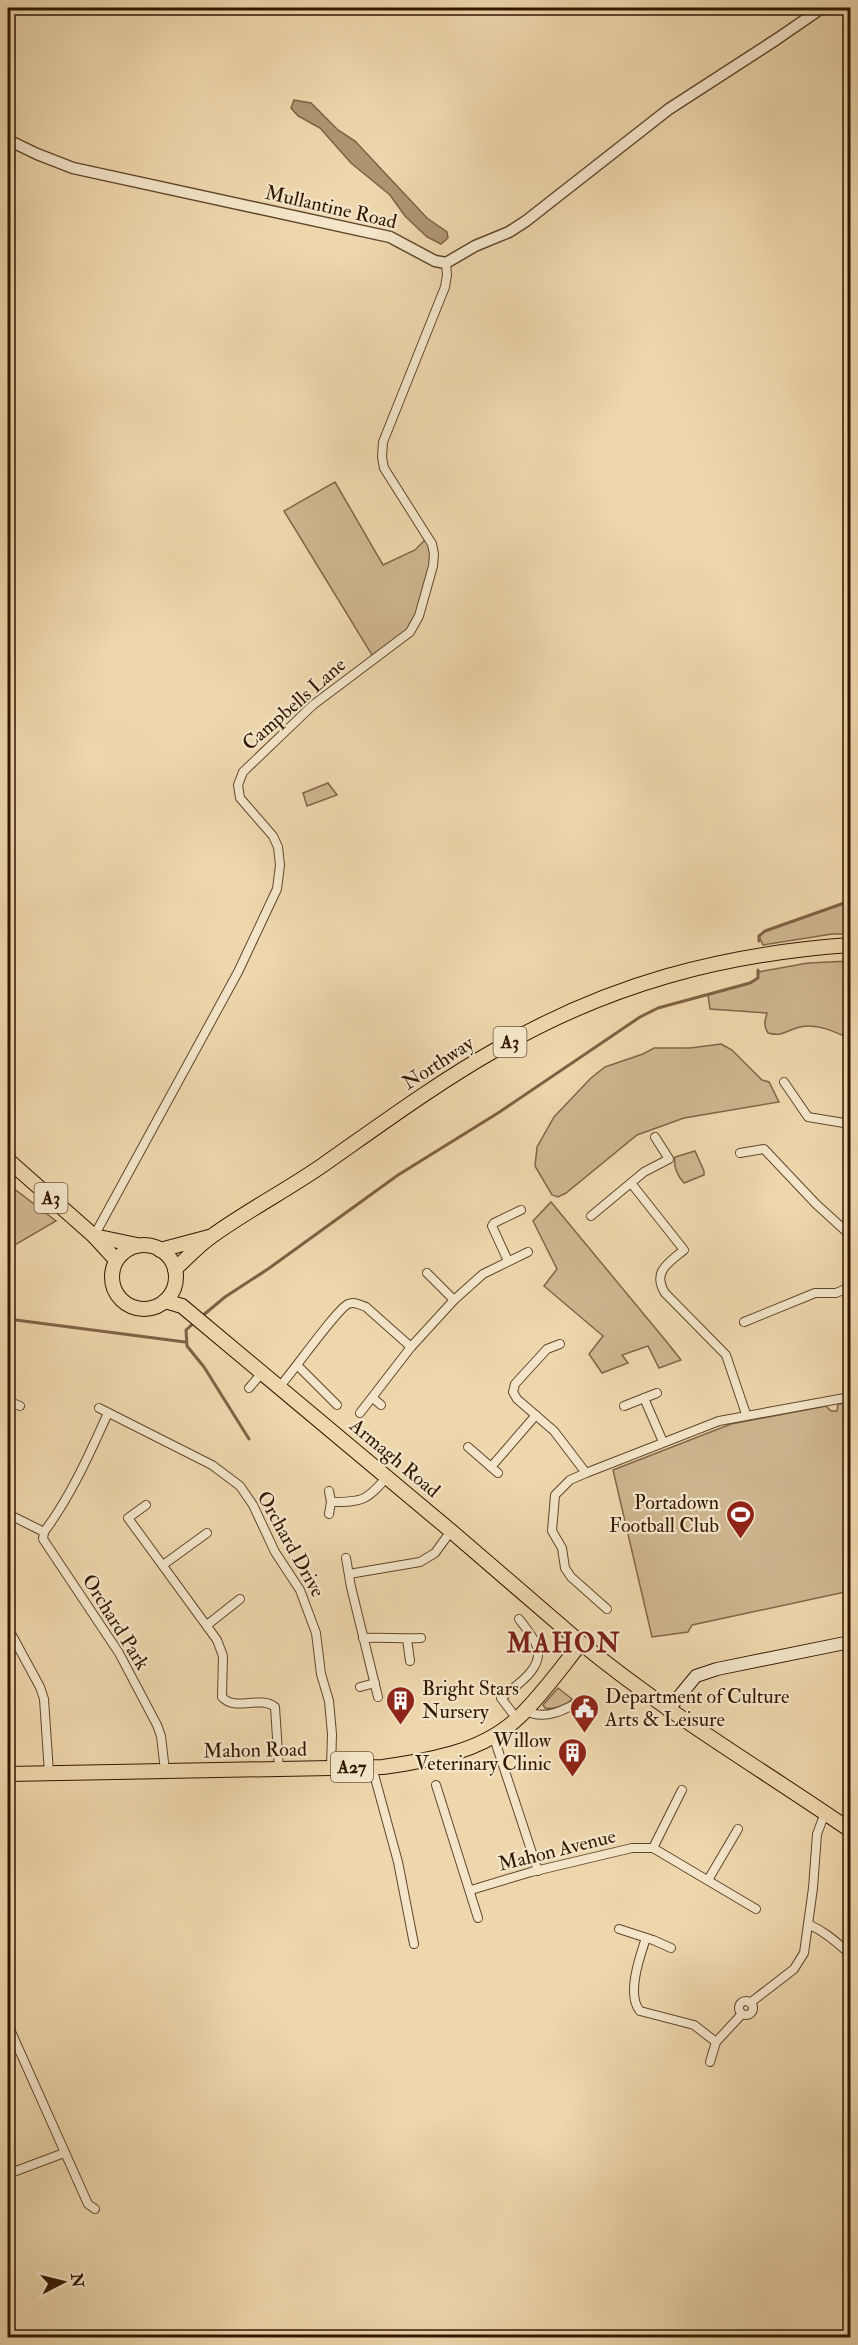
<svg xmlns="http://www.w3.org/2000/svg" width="858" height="2345" viewBox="0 0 858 2345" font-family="'IM FELL Double Pica',serif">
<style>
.green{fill:#ceb690;stroke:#806648;stroke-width:1.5}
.water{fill:#ae9572;stroke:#7c6244;stroke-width:1.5}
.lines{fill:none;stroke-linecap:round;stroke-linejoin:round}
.stream{stroke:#7c6244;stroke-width:3}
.minor-casing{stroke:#60462b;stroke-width:10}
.tertiary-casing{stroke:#60462b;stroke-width:13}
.secondary-casing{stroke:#311600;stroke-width:14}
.primary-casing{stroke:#311600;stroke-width:16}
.trunk-casing{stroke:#311600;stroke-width:16}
.minor{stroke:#f4e5ca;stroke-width:8}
.tertiary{stroke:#f4e5ca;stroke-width:10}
.secondary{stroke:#f4e5ca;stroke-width:12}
.primary{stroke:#eed7ad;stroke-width:14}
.trunk{stroke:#eed7ad;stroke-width:14}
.labels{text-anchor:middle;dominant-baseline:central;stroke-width:4.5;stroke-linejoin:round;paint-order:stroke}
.shield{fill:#f4e5ca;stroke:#6c543d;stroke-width:1.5}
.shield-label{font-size:18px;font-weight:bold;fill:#311600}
.street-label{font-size:20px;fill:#311600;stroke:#f4e5ca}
.poi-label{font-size:20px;fill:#311600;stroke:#f4e5ca;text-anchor:end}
.district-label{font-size:26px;font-weight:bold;letter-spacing:1.5px;fill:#7a1f14;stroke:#f4e5ca}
</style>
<rect width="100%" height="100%" fill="#eed7ad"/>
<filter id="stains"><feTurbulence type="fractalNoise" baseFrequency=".00333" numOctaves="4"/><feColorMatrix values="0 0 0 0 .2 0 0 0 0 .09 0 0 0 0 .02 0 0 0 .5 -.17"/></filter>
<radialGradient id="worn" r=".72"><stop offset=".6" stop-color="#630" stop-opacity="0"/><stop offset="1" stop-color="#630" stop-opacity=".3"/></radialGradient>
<g class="green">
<path d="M335,482l48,83 32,-15 10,-10c1,0 5,7 5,8 4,13 -12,67 -20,78 -9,12 -26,20 -38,29l-88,-144z"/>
<polygon points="328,783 337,795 307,806 303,793"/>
<polygon points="850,901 850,934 832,934 763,945 759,936 765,931"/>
<path d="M850,961v78c-14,-7 -33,-16 -50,-12 -13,3 -17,10 -32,6 -5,-8 -3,-12 -1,-20l-57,-4 -2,-14 42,-12 8,-5v-6l50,-9z"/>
<polygon points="721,1044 732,1050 762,1080 769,1082 779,1102 684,1118 637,1135 566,1193 558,1197 552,1195 535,1166 537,1147 554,1117 591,1078 605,1067 643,1054 654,1048 690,1048"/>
<path d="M695,1151l9,20v4l-20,8c-6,-6 -11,-17 -9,-26z"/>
<polygon points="8,1184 56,1221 8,1249"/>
<polygon points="551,1202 666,1341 681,1360 659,1368 648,1346 622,1355 628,1363 602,1373 589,1354 603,1336 544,1286 557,1269 533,1221"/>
<polygon points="850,1403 850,1591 692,1625 688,1632 652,1637 613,1470 731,1424 826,1406 831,1411 837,1411 838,1404"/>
<path d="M558,1688l14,11c-5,6 -20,11 -27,9l-2,-3z"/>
</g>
<polygon class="water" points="294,100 311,103 338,130 355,141 427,218 447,232 448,238 441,244 427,237 405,216 390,195 351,163 320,128 298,116 291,108"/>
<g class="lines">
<g class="stream">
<polyline points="759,941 759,936 765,931 850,901"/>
<polyline points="201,1317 225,1297 268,1269 398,1175 498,1113 640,1017 658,1008 750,983 758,978 758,970"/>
<polyline points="8,1319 185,1342"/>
<polyline points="196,1321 186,1330 187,1346 204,1367 249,1439"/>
</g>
<defs>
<g id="minor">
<polyline points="784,1082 808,1117 850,1124"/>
<polyline points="740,1153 764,1149 816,1204 850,1235"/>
<path d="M631,1183l53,67c-16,13 -32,22 -19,43l61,62 20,59"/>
<polyline points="591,1216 644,1172 669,1159 655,1137"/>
<polyline points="94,1236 238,972 277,889 280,865 278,847 273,836 240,798 238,785 243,772 313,705 410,632 419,616 433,566 434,554 432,544 384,468 382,457 383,442 445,287 447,275 446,263"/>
<polyline points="508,1261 492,1226 494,1223 521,1210"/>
<polyline points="427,1273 454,1300"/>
<polyline points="744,1322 815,1293 836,1293 850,1287"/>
<polyline points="560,1344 547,1349 515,1384 513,1392 517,1399 554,1431 586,1473"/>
<polyline points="298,1366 337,1405"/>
<path d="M280,1386c13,-14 56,-76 68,-82 6,-3 12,1 18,3l45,40"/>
<polyline points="249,1388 262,1373"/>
<polyline points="373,1398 381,1405"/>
<polyline points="644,1398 663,1442"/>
<polyline points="8,1401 20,1406"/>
<polyline points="624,1406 657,1393"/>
<polyline points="99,1408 212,1465 240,1486 253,1505 275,1552 300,1590 316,1633 321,1674 329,1701 332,1734 331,1768"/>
<polyline points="360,1413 411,1347 454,1300 483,1274 528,1252"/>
<polyline points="468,1447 498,1473"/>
<polyline points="491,1467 536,1415"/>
<path d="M331,1502c32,0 35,-1 56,-25"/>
<path d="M146,1505l-18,13 89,122 6,16 -1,41c13,15 38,-2 53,10l4,62"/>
<polyline points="8,1514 44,1532"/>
<polyline points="329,1514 331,1502 329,1491"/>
<polyline points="44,1532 43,1539 119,1653 157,1725 161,1736 165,1771"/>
<path d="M44,1532c27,-36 45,-77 64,-119"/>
<polyline points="346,1558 351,1587 378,1697"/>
<polyline points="163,1565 207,1533"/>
<polyline points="349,1574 420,1562 435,1553 451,1531"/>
<polyline points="607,1609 571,1577 565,1568 562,1548 552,1531 555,1495 570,1480 586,1473 719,1421 850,1397"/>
<polyline points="207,1625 240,1599"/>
<polyline points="8,1628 40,1687 44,1699 49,1773"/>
<path d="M363,1638c20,-1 38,1 58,0"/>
<polyline points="407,1639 410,1661"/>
<polyline points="360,1687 375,1683"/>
<path d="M525,1710c19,12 42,-1 59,-11"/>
<path d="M517,1719l-16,-21c14,-12 43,-29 36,-51 -3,-10 -12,-20 -18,-28"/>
<polyline points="493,1735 538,1871"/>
<polyline points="372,1767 398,1862 414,1944"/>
<polyline points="436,1785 478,1918"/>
<polyline points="653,1848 682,1790"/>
<polyline points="708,1880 738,1829"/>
<polyline points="471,1890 531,1872 632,1848 653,1848 756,1909"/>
<path d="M808,1924c18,8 28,18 42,30"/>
<polyline points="619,1929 653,1940 671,1948"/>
<path d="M646,1938c-6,18 -20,57 -6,73l54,14 22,17"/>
<circle cx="746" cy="2008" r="7"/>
<polyline points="750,2003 794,1969 804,1953 813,1888 817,1834 825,1813"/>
<polyline points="8,2025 88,2204 95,2209"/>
<polyline points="710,2062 716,2042 742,2014"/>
<polyline points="8,2174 64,2153"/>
</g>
<polyline id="tertiary" points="8,140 37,154 73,168 390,237 435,261 446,263 475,246 509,232 526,221 669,109 777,39 822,8"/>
<polyline id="secondary" points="668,1710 696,1676 717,1669 850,1642"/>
<path id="primary" d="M581,1643c85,70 179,125 269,187"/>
<g id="trunk">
<polyline points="8,1160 94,1236 116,1260"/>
<polyline points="94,1236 137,1245"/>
<circle cx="144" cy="1277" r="32"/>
<polyline points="160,1250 209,1237"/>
<path d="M175,1269c12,-11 24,-24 37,-33 36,-26 75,-46 111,-71 57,-40 114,-82 174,-116 112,-65 225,-95 353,-104"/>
<path d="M8,1774l375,-7c48,-7 100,-15 136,-50 23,-22 42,-49 62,-74l-130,-112 -269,-225 -17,-5"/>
</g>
</defs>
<use href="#minor" class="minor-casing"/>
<use href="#tertiary" class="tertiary-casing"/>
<use href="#secondary" class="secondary-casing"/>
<use href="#primary" class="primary-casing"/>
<use href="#trunk" class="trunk-casing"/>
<use href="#minor" class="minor"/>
<use href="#tertiary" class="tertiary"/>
<use href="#secondary" class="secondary"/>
<use href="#primary" class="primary"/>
<use href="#trunk" class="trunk"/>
</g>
<defs>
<symbol id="stadium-pin" viewBox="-11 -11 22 30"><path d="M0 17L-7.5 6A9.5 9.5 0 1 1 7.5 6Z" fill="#8f2418" stroke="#f4e5ca"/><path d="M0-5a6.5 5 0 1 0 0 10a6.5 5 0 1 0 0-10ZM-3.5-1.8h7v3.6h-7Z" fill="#fff"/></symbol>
<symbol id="building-pin" viewBox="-11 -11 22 30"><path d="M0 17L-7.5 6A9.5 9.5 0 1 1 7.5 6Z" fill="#8f2418" stroke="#f4e5ca"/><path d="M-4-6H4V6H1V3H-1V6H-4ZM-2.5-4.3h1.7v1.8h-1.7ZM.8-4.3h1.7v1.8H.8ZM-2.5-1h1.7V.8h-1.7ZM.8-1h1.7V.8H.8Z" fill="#fff"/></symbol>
<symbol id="civic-pin" viewBox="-11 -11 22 30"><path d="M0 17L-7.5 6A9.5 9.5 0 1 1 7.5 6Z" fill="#8f2418" stroke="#f4e5ca"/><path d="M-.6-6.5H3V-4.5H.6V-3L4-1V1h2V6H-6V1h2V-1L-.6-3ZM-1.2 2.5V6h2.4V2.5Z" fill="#fff"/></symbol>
</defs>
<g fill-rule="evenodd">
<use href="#stadium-pin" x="724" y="1498" width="33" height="45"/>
<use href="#building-pin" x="384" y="1684" width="33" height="45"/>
<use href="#civic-pin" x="568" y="1692" width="33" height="45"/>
<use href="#building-pin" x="556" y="1736" width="33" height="45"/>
</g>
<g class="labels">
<g class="shield">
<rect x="493.5" y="1027" width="33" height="30" rx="4.5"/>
<rect x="34.5" y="1183" width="33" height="30" rx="4.5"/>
<rect x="331" y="1752" width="42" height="30" rx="4.5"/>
</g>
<g class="shield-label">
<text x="510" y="1042">A3</text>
<text x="51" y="1198">A3</text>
<text x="352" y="1767">A27</text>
</g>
<g class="street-label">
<text transform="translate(331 207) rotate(13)">Mullantine Road</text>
<text transform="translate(294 704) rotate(-41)">Campbells Lane</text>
<text transform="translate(438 1063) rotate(-33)">Northway</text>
<text transform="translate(395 1458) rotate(40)">Armagh Road</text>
<text transform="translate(291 1544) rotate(61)">Orchard Drive</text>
<text transform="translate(116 1622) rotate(58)">Orchard Park</text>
<text transform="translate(255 1750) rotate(-1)">Mahon Road</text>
<text transform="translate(557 1850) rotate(-14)">Mahon Avenue</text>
</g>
<g class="poi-label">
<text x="719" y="1502">Portadown<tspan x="719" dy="23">Football Club</tspan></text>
<text x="422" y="1688" text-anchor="start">Bright Stars<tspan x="422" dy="23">Nursery</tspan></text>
<text x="605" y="1696" text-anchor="start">Department of Culture<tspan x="605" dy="23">Arts &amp; Leisure</tspan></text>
<text x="551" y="1740">Willow<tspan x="551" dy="23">Veterinary Clinic</tspan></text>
</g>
<g class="district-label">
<text x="564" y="1644">MAHON</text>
</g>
</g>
<rect width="858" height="2345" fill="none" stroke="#eed7ad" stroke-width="30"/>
<rect x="9" y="9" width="840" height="2327" fill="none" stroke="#311600" stroke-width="3"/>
<rect x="15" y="15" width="828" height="2315" fill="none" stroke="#311600" stroke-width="1.5"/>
<g transform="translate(63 2282) rotate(83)" stroke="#f4e5ca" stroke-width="4.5" paint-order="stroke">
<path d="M0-4.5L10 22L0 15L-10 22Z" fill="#311600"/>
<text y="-9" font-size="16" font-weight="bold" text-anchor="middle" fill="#311600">N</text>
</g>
<rect width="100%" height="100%" filter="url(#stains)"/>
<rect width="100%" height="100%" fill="url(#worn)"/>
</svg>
